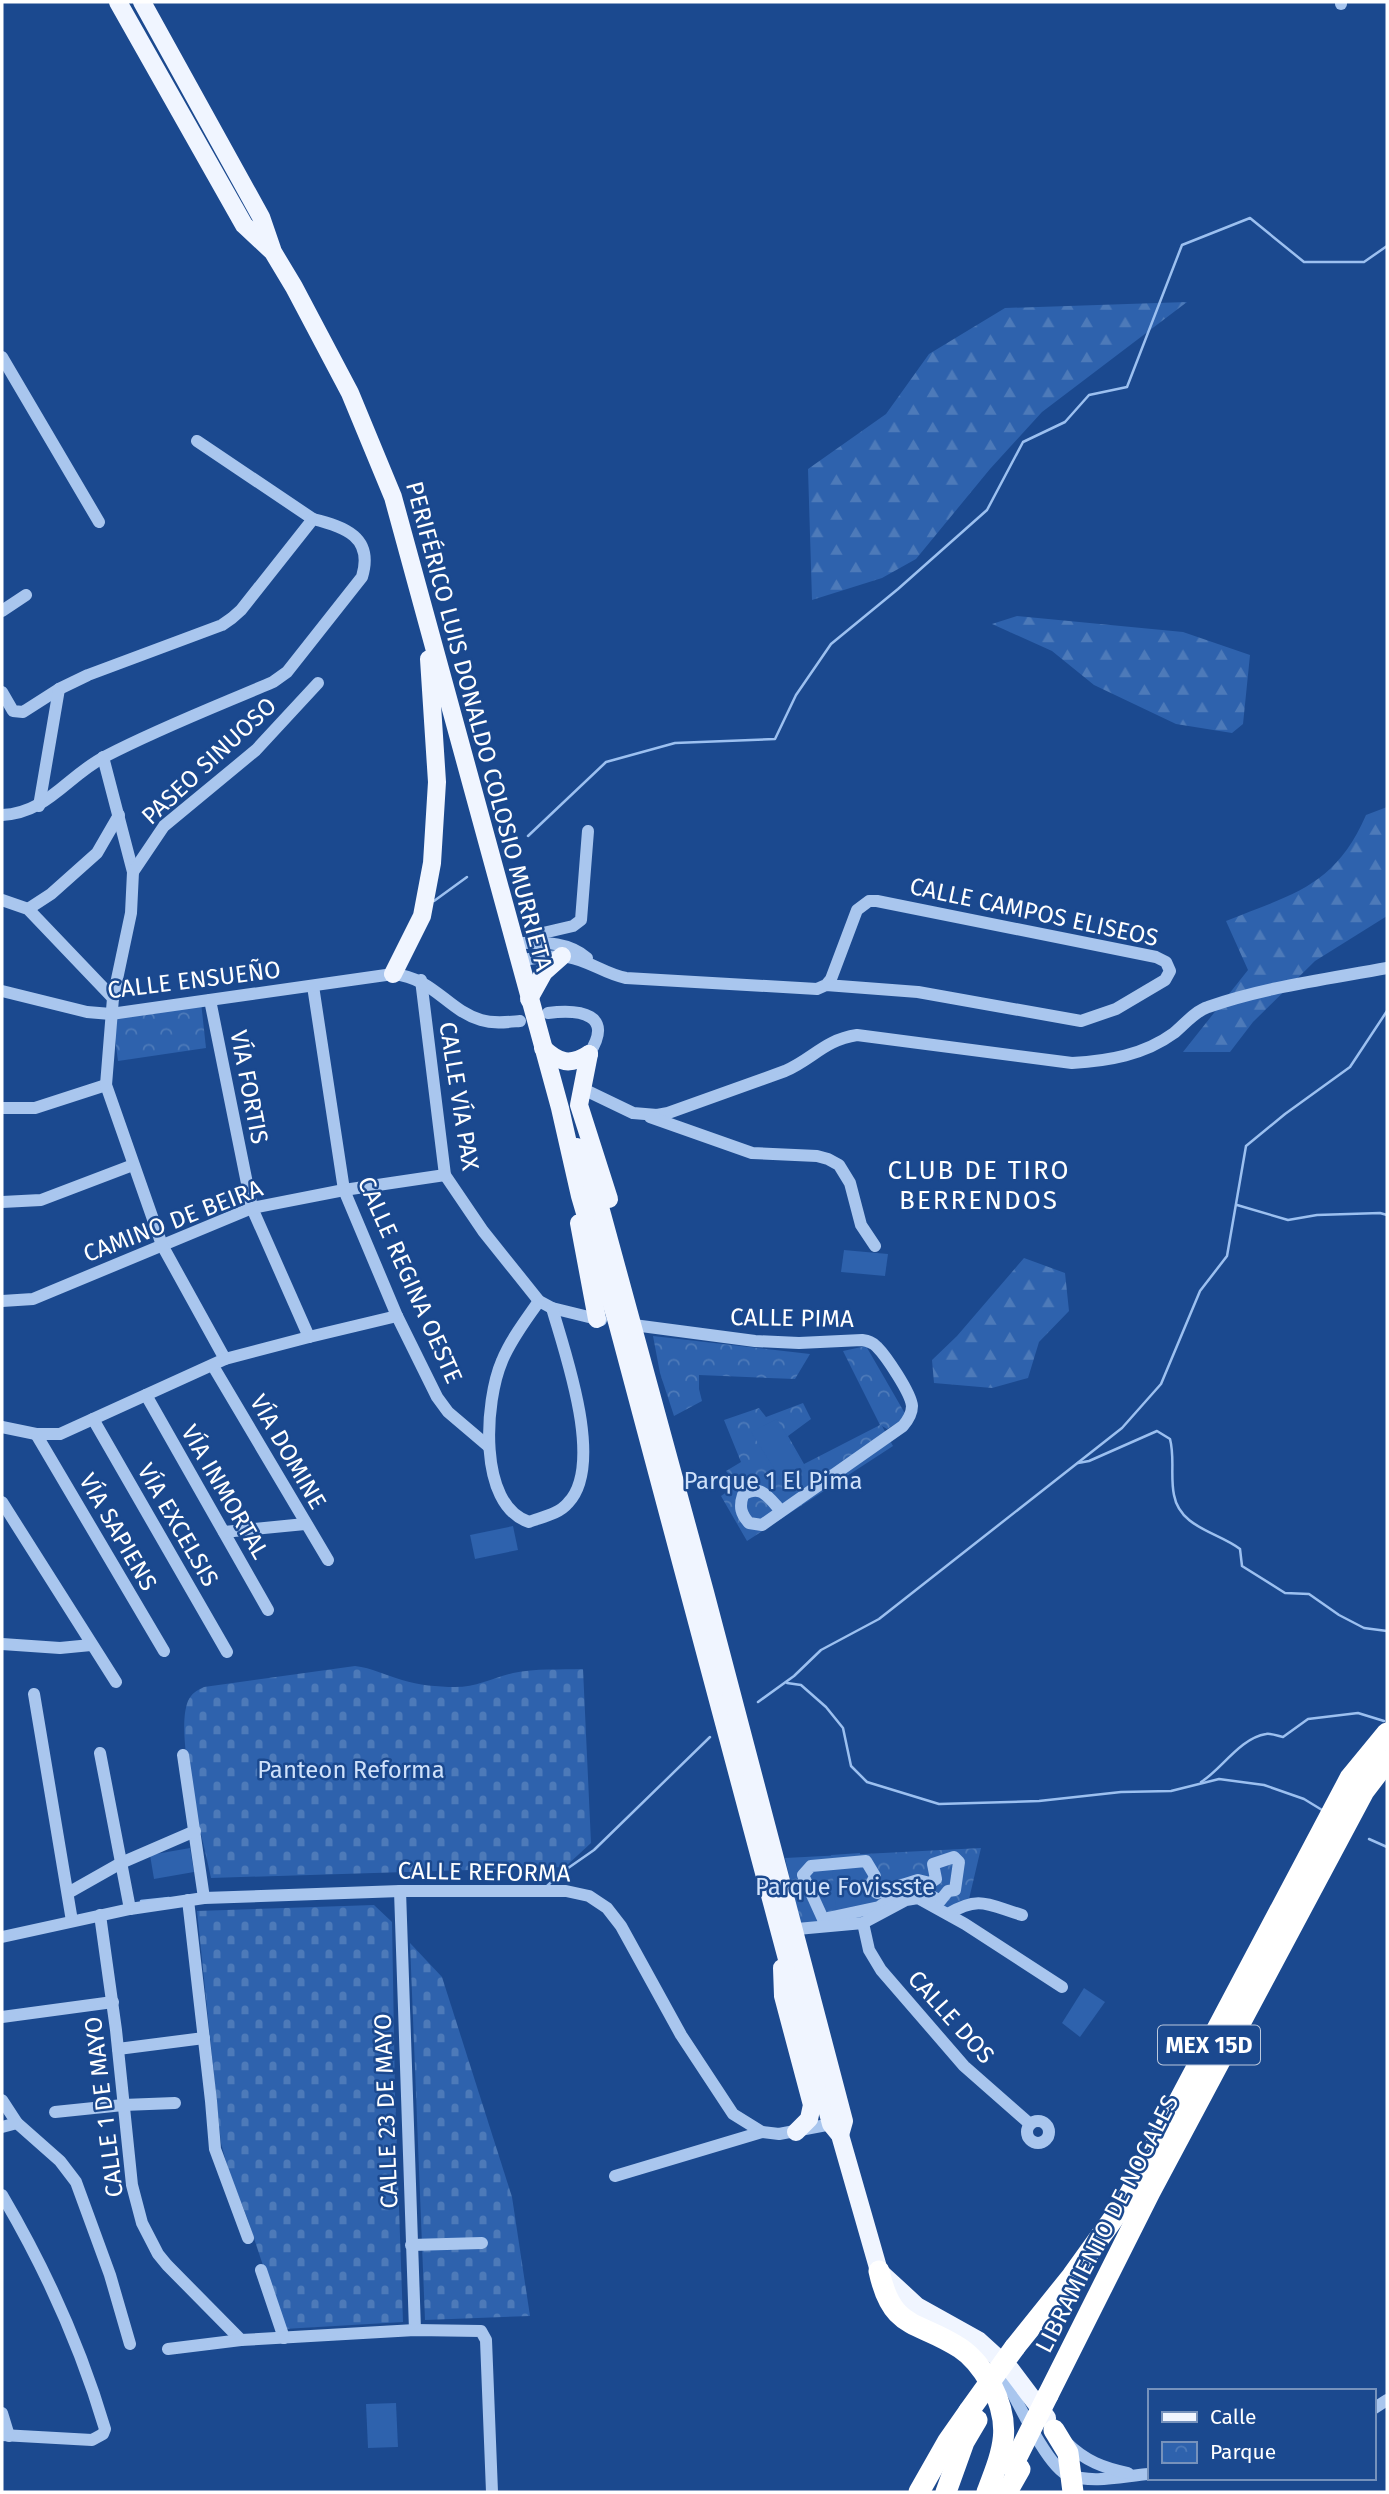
<svg xmlns="http://www.w3.org/2000/svg" width="1389" height="2494" viewBox="0 0 1389 2494" font-family="'Fira Sans',sans-serif">
<style>
.forest{fill:url(#forest-firs)}
.cemetery{fill:url(#cemetery-stones)}
.park{fill:url(#park-crowns)}
.garden{fill:#2e62ad}
.lines{fill:none;stroke-linecap:round;stroke-linejoin:round}
.stream{stroke:#9cc0f0;stroke-width:2.5}
.minor{stroke:#a9c6ee;stroke-width:12}
.major{stroke:#f0f5ff;stroke-width:18}
.highway{stroke:#fff;stroke-width:21}
.highway-bridge{stroke:#fff;stroke-width:21}
.labels{text-anchor:middle;dominant-baseline:central;stroke-width:5;stroke-linejoin:round;paint-order:stroke}
.shield{fill:#1b498f;stroke:#bbc8dd;stroke-width:2}
.shield-label{font-size:23px;font-weight:bold;fill:#fff}
.street-label{font-size:24px;fill:#fff;stroke:#1b498f}
.park-label{font-size:24px;fill:#cfe1fa;stroke:#1b498f}
.neighbourhood-label{font-size:26px;letter-spacing:2px;fill:#fff;stroke:#1b498f}
</style>
<defs>
<pattern id="forest-firs" width="22" height="20" patternUnits="userSpaceOnUse" patternTransform="scale(1.75)"><rect width="22" height="20" fill="#2e62ad"/><path d="M5 1l3.5 6h-7zM16 11l3.5 6h-7z" fill="#4d7ab9"/></pattern>
<pattern id="cemetery-stones" width="16" height="16" patternUnits="userSpaceOnUse" patternTransform="scale(1.75)"><rect width="16" height="16" fill="#2e62ad"/><path d="M2 7V4a2 2 0 0 1 4 0v3zM10 15v-3a2 2 0 0 1 4 0v3z" fill="#4d7ab9"/></pattern>
<pattern id="park-crowns" width="20" height="18" patternUnits="userSpaceOnUse" patternTransform="scale(1.75)"><rect width="20" height="18" fill="#2e62ad"/><path d="M2 6a3 3 0 1 1 6 0M12 15a3 3 0 1 1 6 0" fill="none" stroke="#4d7ab9"/></pattern>
</defs>
<rect width="100%" height="100%" fill="#1b498f"/>
<g class="forest">
<polygon points="1187,302 1042,412 990,469 916,559 882,578 812,600 808,469 886,414 929,354 1005,308"/>
<polygon points="1017,616 1183,632 1250,655 1243,724 1232,733 1176,724 1094,685 1052,651 992,624"/>
<path d="M1387,807v109l-72,45 -62,61 -23,30h-47l65,-82 -22,-49c66,-27 109,-34 140,-106z"/>
<polygon points="1024,1258 1065,1273 1069,1311 1039,1342 1028,1378 992,1388 934,1383 932,1360 957,1336"/>
</g>
<g class="cemetery">
<path d="M355,1666c17,2 30,9 47,14 17,5 35,7 53,7 22,0 37,-9 58,-14 23,-5 47,-3 70,-4l8,174 -26,24 -354,11c-8,-41 -37,-142 -23,-177 4,-8 8,-10 16,-14z"/>
<polygon points="374,1905 392,1922 395,2094 403,2322 284,2329 248,2220 228,2169 221,2143 197,1911"/>
<polygon points="410,1943 442,1977 512,2197 530,2316 425,2320"/>
</g>
<g class="park">
<polygon points="201,1002 206,1048 118,1061 112,1015"/>
<polygon points="653,1336 810,1354 795,1379 699,1375 699,1389 702,1401 674,1416 660,1373"/>
<polygon points="866,1346 907,1417 887,1429 882,1426 893,1446 747,1541 721,1496 737,1485 726,1471 741,1462 724,1420 759,1408 766,1417 803,1403 811,1419 788,1436 804,1464 880,1425 843,1351"/>
<polygon points="981,1848 969,1899 948,1911 928,1897 852,1920 800,1923 785,1858"/>
</g>
<g class="garden">
<polygon points="844,1250 888,1254 885,1276 841,1272"/>
<polygon points="777,1419 806,1470 782,1481 751,1432"/>
<polygon points="513,1526 518,1550 475,1559 470,1535"/>
<polygon points="190,1848 194,1872 154,1879 150,1855"/>
<polygon points="860,1853 862,1909 836,1911 831,1855"/>
<polygon points="1084,1988 1105,2002 1080,2037 1062,2023"/>
<polygon points="396,2403 398,2447 368,2448 366,2404"/>
</g>
<g class="lines">
<g class="stream">
<polyline points="528,836 606,762 675,743 775,739 796,695 831,644 898,589 987,510 1023,442 1065,422 1089,395 1127,387 1182,245 1250,218 1304,262 1364,262 1387,246"/>
<polyline points="434,901 467,877"/>
<polyline points="1237,1205 1288,1220 1317,1215 1380,1213 1387,1215"/>
<path d="M1078,1463l11,-2 68,-30 13,8c5,19 0,37 4,56 6,33 44,37 66,54l2,17 43,27 24,1 30,21 25,13 23,3"/>
<polyline points="787,1683 801,1685 826,1707 843,1728 851,1766 867,1782 939,1804 1039,1801 1121,1792 1171,1791 1219,1779 1264,1785 1304,1799 1322,1810"/>
<polyline points="758,1702 794,1676 821,1650 879,1619 1122,1428 1161,1384 1200,1291 1227,1256 1246,1146 1285,1114 1350,1067 1387,1011"/>
<path d="M1201,1782c20,-12 39,-44 65,-48 5,-1 12,2 17,3l25,-18 50,-6 26,8"/>
<polyline points="1369,1839 1387,1847"/>
<polyline points="547,1886 561,1873 594,1850 710,1737"/>
<polyline points="141,1901 169,1898"/>
</g>
<g class="minor">
<polyline points="1341,2 1341,4"/>
<polyline points="2,357 99,522"/>
<polyline points="197,441 313,519"/>
<polyline points="2,611 26,595"/>
<path d="M2,692l11,19 10,1 36,-23 29,-14 134,-50 10,-7 9,-8 72,-91c32,8 61,18 49,58l-75,95 -14,10c-56,24 -113,46 -167,74 -38,19 -58,57 -104,59"/>
<polyline points="103,757 133,872"/>
<polyline points="39,806 59,689"/>
<polyline points="2,900 28,909 113,998"/>
<polyline points="28,909 51,894 97,853 119,815"/>
<path d="M514,943c26,0 52,-3 73,15"/>
<polyline points="536,943 543,933 573,926 581,920 588,831"/>
<path d="M519,960c15,-1 34,-6 49,-3 20,3 37,17 58,21l191,11 9,-4 5,-6 26,-69 12,-9h8l279,56 10,5 4,9 -5,9 -49,29 -35,12 -163,-29 -92,-7"/>
<polyline points="421,980 445,1175 483,1231 539,1301 552,1308 601,1320"/>
<polyline points="313,986 344,1190 397,1316 437,1397 448,1412 488,1446"/>
<path d="M2,991l85,21 24,2 282,-40c41,4 54,36 88,46 13,4 27,2 39,1"/>
<polyline points="210,1000 252,1208 309,1337"/>
<path d="M548,1013c32,-4 67,1 41,41"/>
<path d="M581,1088l52,25 24,2 11,-2 117,-42c28,-12 39,-31 72,-36l215,28c36,-2 72,-8 102,-30 10,-8 21,-22 34,-26 57,-20 120,-28 179,-39"/>
<polyline points="2,1108 35,1108 106,1085"/>
<polyline points="650,1117 752,1153 817,1156 828,1159 839,1165 850,1183 861,1225 875,1246"/>
<polyline points="2,1202 41,1200 133,1165"/>
<polyline points="2,1301 33,1299 252,1208 344,1190 445,1175"/>
<path d="M539,1301c-13,19 -28,38 -37,60 -17,39 -25,144 27,161 13,-5 30,-8 39,-19 37,-38 -3,-150 -16,-195"/>
<path d="M626,1324l129,17 44,2 63,-3c6,1 11,2 15,7 9,9 34,46 35,59 0,8 -4,14 -9,20l-141,99 -13,-2c-8,-9 -10,-16 -6,-28 18,-12 26,3 38,16"/>
<polyline points="225,1359 162,1245 106,1085 113,998 131,913 133,872 164,826 256,750 318,683"/>
<polyline points="213,1366 328,1560"/>
<polyline points="146,1395 268,1610"/>
<polyline points="93,1419 227,1652"/>
<polyline points="2,1427 36,1434 60,1434 225,1359 309,1337 397,1316"/>
<polyline points="36,1434 164,1651"/>
<polyline points="2,1502 116,1682"/>
<polyline points="224,1532 305,1524"/>
<polyline points="2,1644 60,1648 91,1645"/>
<polyline points="34,1694 72,1921"/>
<polyline points="100,1753 130,1909"/>
<polyline points="183,1755 204,1898"/>
<polygon points="954,1857 959,1862 955,1890 948,1891 940,1901 928,1894 901,1892 879,1907 823,1919 803,1875 811,1866 866,1861 875,1876 870,1887 877,1893 918,1880 930,1883 936,1879 933,1864"/>
<polyline points="400,1891 415,2330"/>
<polyline points="68,1893 121,1863 195,1831"/>
<polyline points="188,1900 211,2101 215,2149 248,2238"/>
<path d="M948,1914c32,-19 40,-9 74,1"/>
<polyline points="100,1915 116,2030 132,2185 142,2223 158,2254 167,2265 241,2340"/>
<polyline points="863,1923 869,1950 881,1970 964,2066 1030,2124"/>
<polyline points="786,1930 863,1923 906,1900 918,1898 965,1924 1062,1987"/>
<polyline points="2,1937 130,1909 204,1898 400,1891 566,1891 589,1896 607,1908 621,1926 681,2035 733,2114 762,2132 779,2134 837,2123"/>
<polyline points="2,2017 113,2002"/>
<polyline points="118,2049 204,2038"/>
<polyline points="2,2100 17,2123 60,2161 76,2182 110,2275 130,2344"/>
<polyline points="55,2112 123,2105 175,2103"/>
<circle cx="1038" cy="2132" r="11"/>
<polyline points="2,2127 17,2123"/>
<polyline points="615,2176 762,2132"/>
<path d="M2,2195c43,73 79,153 103,234l-2,5 -11,6 -90,-5"/>
<polyline points="411,2245 482,2243"/>
<polyline points="261,2270 284,2338"/>
<polyline points="168,2349 241,2340 415,2330 481,2331 486,2340 492,2492"/>
<path d="M998,2366c14,23 48,101 70,109 26,9 55,1 81,-1"/>
<polyline points="1373,2409 1387,2400"/>
<polyline points="2,2413 9,2436"/>
<path d="M1067,2443c18,18 37,25 61,30"/>
</g>
<g class="major">
<polyline points="118,2 244,225 273,252 294,287 350,393 393,497 560,1108 580,1196 617,1322 831,2124 840,2135 879,2271 917,2306 978,2340 1011,2370 1047,2418"/>
<polyline points="142,2 261,217 272,249"/>
<polyline points="393,974 422,916 432,863 437,782 429,659"/>
<polyline points="529,999 544,972 562,956"/>
<path d="M543,1048c16,15 27,18 46,6"/>
<polyline points="589,1054 579,1105 609,1199"/>
<polyline points="577,1147 596,1192 705,1592 844,2121 840,2135"/>
<polyline points="579,1223 597,1319"/>
<polyline points="782,1968 783,1996 812,2105 809,2119 796,2132"/>
</g>
<g class="highway">
<path d="M879,2271c13,60 38,49 81,77 14,9 23,22 31,36 22,43 12,66 -4,108"/>
<polyline points="1015,2347 1072,2276 1126,2201 1350,1778 1387,1733"/>
<polyline points="1048,2395 1150,2192 1364,1791 1387,1761"/>
<polyline points="1054,2430 1068,2453 1073,2492"/>
<polyline points="919,2492 948,2441 969,2411"/>
<polyline points="946,2492 964,2442 977,2420"/>
<polyline points="1007,2492 1020,2469"/>
</g>
<g class="highway-bridge">
<polyline points="969,2411 1015,2347"/>
<polyline points="1012,2467 1048,2395"/>
</g>
</g>
<g class="labels">
<rect class="shield" x="1158" y="2025.5" width="102" height="39" rx="5"/>
<g class="shield-label">
<text x="1209" y="2045">MEX 15D</text>
</g>
<g class="street-label">
<text transform="translate(479 726) rotate(75)">PERIFÉRICO LUIS DONALDO COLOSIO MURRIETA</text>
<text transform="translate(209 761) rotate(-43)">PASEO SINUOSO</text>
<text transform="translate(1034 912) rotate(12)">CALLE CAMPOS ELISEOS</text>
<text transform="translate(194 980) rotate(-7)">CALLE ENSUEÑO</text>
<text transform="translate(249 1087) rotate(79)">VÍA FORTIS</text>
<text transform="translate(459 1096) rotate(81)">CALLE VÍA PAX</text>
<text transform="translate(173 1221) rotate(-21)">CAMINO DE BEIRA</text>
<text transform="translate(410 1280) rotate(66)">CALLE REGINA OESTE</text>
<text transform="translate(792 1318) rotate(1)">CALLE PIMA</text>
<text transform="translate(288 1452) rotate(60)">VÍA DOMINE</text>
<text transform="translate(225 1492) rotate(60)">VÍA INMORTAL</text>
<text transform="translate(178 1525) rotate(60)">VÍA EXCELSIS</text>
<text transform="translate(118 1532) rotate(60)">VÍA SAPIENS</text>
<text transform="translate(484 1872) rotate(1)">CALLE REFORMA</text>
<text transform="translate(951 2017) rotate(48)">CALLE DOS</text>
<text transform="translate(104 2107) rotate(-97)">CALLE 1 DE MAYO</text>
<text transform="translate(386 2111) rotate(-92)">CALLE 23 DE MAYO</text>
<text transform="translate(1107 2224) rotate(-63)">LIBRAMIENTO DE NOGALES</text>
</g>
<g class="park-label">
<text x="773" y="1481">Parque 1 El Pima</text>
<text x="351" y="1770">Panteon Reforma</text>
<text x="845" y="1887">Parque Fovissste</text>
</g>
<g class="neighbourhood-label">
<text x="979" y="1170">CLUB DE TIRO<tspan x="979" dy="30">BERRENDOS</tspan></text>
</g>
</g>
<rect width="1389" height="2494" fill="none" stroke="#ffffff" stroke-width="7"/>
<rect x="1148" y="2389" width="228" height="91" fill="#1b498f" stroke="#7692bc" stroke-width="2"/>
<rect x="1162" y="2412" width="35" height="10" fill="#f0f5ff" stroke="#7692bc" stroke-width="2"/>
<text x="1210" y="2424" font-size="21" fill="#ffffff">Calle</text>
<rect x="1162" y="2442" width="35" height="21" fill="url(#park-crowns)" stroke="#7692bc" stroke-width="2"/>
<text x="1210" y="2459" font-size="21" fill="#ffffff">Parque</text>
</svg>
